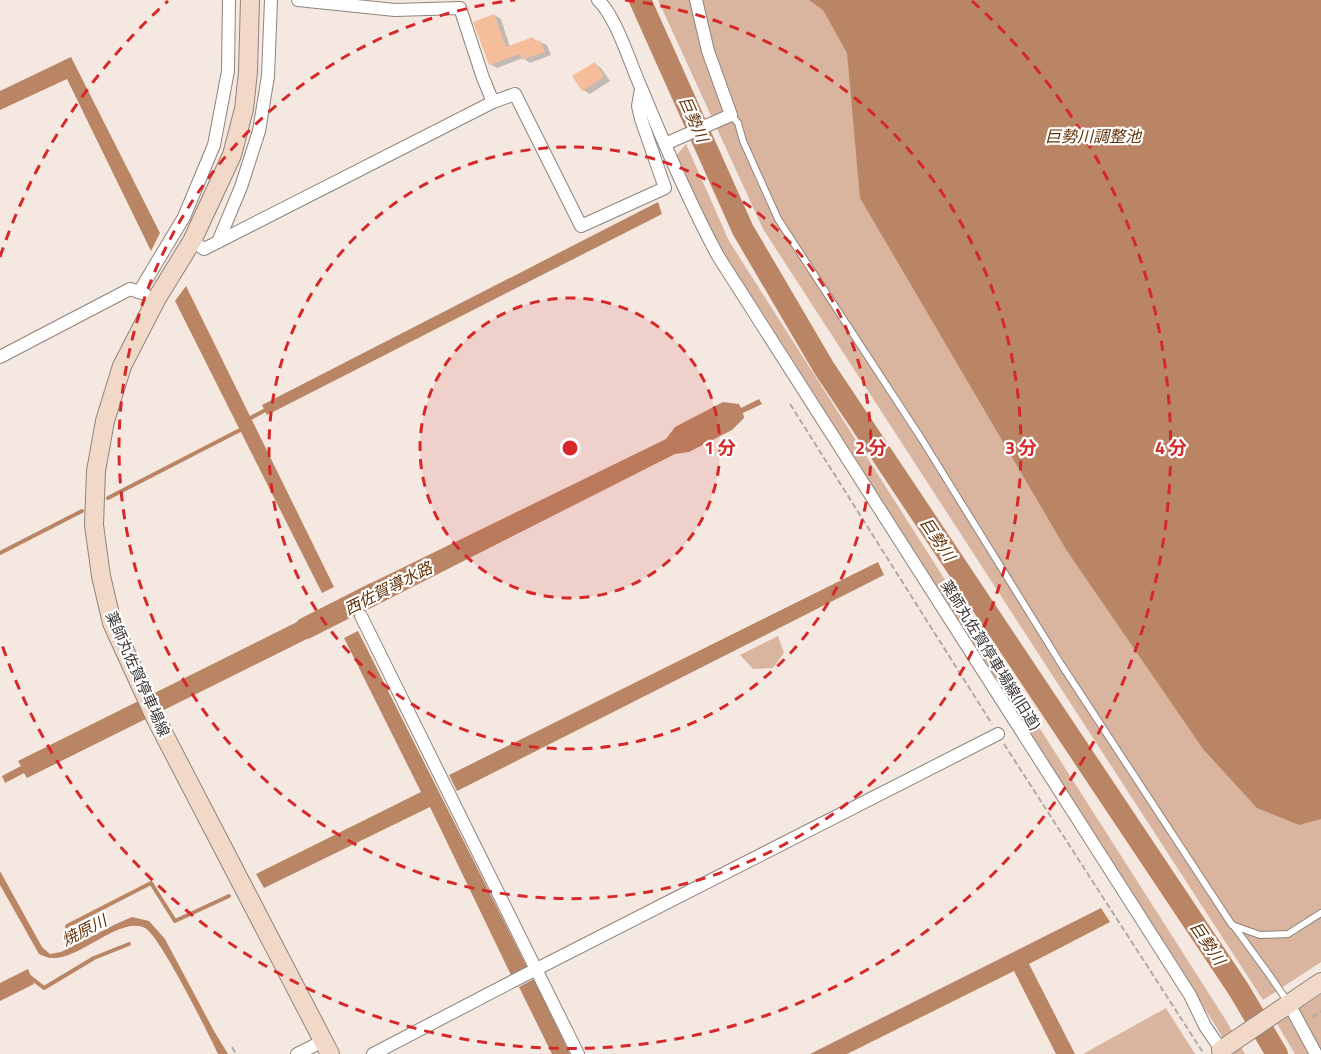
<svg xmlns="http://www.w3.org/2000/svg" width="1321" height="1054" viewBox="0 0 1321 1054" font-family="'Titillium Web','Noto Sans JP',sans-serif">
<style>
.green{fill:#d9b59f}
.water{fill:#ba8564}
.shadow{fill:#0003}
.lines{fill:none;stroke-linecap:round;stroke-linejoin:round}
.stream{stroke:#ba8564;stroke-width:4}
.river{stroke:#ba8564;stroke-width:22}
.building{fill:#f6bd9b}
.lane-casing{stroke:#8e847e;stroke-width:8}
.street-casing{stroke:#8e847e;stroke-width:14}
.secondary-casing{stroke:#8e847e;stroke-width:20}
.path{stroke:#b3a9a4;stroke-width:2;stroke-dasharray:6 3;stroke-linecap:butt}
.lane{stroke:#fff;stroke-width:6}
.street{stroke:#fff;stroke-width:12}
.secondary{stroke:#f1d8c7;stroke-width:18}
.ring{fill:none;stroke:#d62828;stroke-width:3;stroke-dasharray:10 8}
.labels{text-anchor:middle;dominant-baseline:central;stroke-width:4.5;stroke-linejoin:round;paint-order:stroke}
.street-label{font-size:15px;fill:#3a3533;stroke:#fff}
.water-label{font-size:16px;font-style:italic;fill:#633109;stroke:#fff}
.centre{fill:#d62828;stroke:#fff;stroke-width:3}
.ring-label{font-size:18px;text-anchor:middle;font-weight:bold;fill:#d62828;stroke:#fff;stroke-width:4.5;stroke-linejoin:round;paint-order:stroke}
</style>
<rect width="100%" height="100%" fill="#f4e8e1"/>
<g class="green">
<polygon points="658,0 1128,0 1321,587 1321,962 1263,1000 763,229"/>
<polygon points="686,144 729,241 1227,1022 1245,1054 1232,1054 1217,1028 754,307 707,227 676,156"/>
<polygon points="778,636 784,653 773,668 753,669 740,655"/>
<polygon points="1321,994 1321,1054 1295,1054 1277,1024"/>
<polygon points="1166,1008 1195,1054 1083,1054"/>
</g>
<g class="water">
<polygon points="809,0 1321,0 1321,819 1299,825 1257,808 1203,749 1067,551 860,198 847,53 823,10"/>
<polygon points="71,57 160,233 151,251 67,79 0,110 0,91"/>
<polygon points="658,202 662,214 267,415 262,405"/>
<polygon points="186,286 334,587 322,593 175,301"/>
<polygon points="759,399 762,404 743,413 744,418 732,430 689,452 675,454 369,609 365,602 347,611 344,605 362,595 359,589 666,439 675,427 723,402 739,404 741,408"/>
<polygon points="878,562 884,575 457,791 449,775"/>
<polygon points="331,612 334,618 317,627 319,633 27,778 24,773 5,783 2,776 21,766 18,761 311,615 314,621"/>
<polygon points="358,631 527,967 511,975 430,807 264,888 256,874 421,792 344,638"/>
<path d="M0,871l42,76 8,7 11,-2 55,-28 16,-7 17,4 16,18 49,92 14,23h-10c-10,-21 -58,-118 -73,-126 -24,-13 -66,32 -93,30 -4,0 -9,-2 -13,-4l-39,-69z"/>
<polygon points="1101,908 1110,922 1029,964 1075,1054 1056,1054 1014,971 847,1054 810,1054"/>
<polygon points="28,969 34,984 0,1001 0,983"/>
<polygon points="534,979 570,1054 552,1054 519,987"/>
</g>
<g class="shadow">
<polygon points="494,15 501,19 510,47 533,39 547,45 551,55 530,63 523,58 497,68 490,64"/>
<polygon points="595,64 601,68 610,81 590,94 583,90"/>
</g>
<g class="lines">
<g class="stream">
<polyline points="249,419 269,408"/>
<polyline points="108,498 240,430"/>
<polyline points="0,553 82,511"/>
<polyline points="67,926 151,883 175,921 229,896"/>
<polyline points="28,978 30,977 44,988 94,958 129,944"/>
</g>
<g class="river">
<polyline points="640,0 743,230 824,368 1239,990 1277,1054"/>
<polyline points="306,628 373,594"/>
</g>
</g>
<g class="building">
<polygon points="494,14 506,47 533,37 535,42 540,40 545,52 522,60 520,54 489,65 473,22"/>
<polygon points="595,62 604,77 582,91 572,76"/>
</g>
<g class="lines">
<defs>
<g id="lane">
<polyline points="731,115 738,123 743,141 778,219 921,438 1061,664 1232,925 1260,935 1288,934 1321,913"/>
<polyline points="1233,925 1268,973 1288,1002"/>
</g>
<g id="street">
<polyline points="298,0 395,10 460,8 483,78 493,102"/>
<path d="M598,0c18,16 33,66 44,90 23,56 47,112 76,166l472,739 15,31 19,28"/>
<polyline points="665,144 731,115 708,51 696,0"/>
<polyline points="192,241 204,249 493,102 515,94 581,226 665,188 641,119 638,106 641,89"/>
<polyline points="218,242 241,187 259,131 268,76 271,0"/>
<polyline points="139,292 184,217 214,145 228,71 229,0"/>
<polyline points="0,357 130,289 145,294"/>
<polyline points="361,616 578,1054"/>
<polyline points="1289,1004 1316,1054"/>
<polyline points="297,1054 323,1041"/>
<polyline points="373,1054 517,979 998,734"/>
</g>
<g id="secondary">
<polyline points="250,0 248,72 244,109 232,155 192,241 157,298 122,366 105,421 96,471 94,525 101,576 112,623 156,719 330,1054"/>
<polyline points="1221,1050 1321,982"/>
</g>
</defs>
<use href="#lane" class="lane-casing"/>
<use href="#street" class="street-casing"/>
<use href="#secondary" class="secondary-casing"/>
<g class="path">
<polyline points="790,404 992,724"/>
<polyline points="1004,744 1204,1054"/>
<polyline points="1312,1017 1321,1011"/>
<polyline points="232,1047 236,1054"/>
</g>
<use href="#lane" class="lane"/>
<use href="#street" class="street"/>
<use href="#secondary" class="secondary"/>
</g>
<circle cx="570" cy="448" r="150" fill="#d62828" fill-opacity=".12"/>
<g class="ring">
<circle cx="570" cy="448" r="150"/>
<circle cx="570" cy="448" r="301"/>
<path d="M625 0A451 451 0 1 1 515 0"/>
<path d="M0 257A601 601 0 0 1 168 1M972 1A601 601 0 1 1 0 639"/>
</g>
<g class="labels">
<g class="street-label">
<text transform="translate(991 655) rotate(58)">薬師丸佐賀停車場線(旧道)</text>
<text transform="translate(138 674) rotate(66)">薬師丸佐賀停車場線</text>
</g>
<g class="water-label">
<text transform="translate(694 119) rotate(66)">巨勢川</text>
<text x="1093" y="136">巨勢川調整池</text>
<text transform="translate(938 539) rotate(56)">巨勢川</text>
<text transform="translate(388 588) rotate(-27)">西佐賀導水路</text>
<text transform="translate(84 930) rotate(-27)">焼原川</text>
<text transform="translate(1208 943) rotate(56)">巨勢川</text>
</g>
</g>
<circle cx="570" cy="448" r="9" class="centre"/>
<g class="ring-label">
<text x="720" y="454">1 分</text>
<text x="871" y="454">2 分</text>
<text x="1021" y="454">3 分</text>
<text x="1171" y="454">4 分</text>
</g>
</svg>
